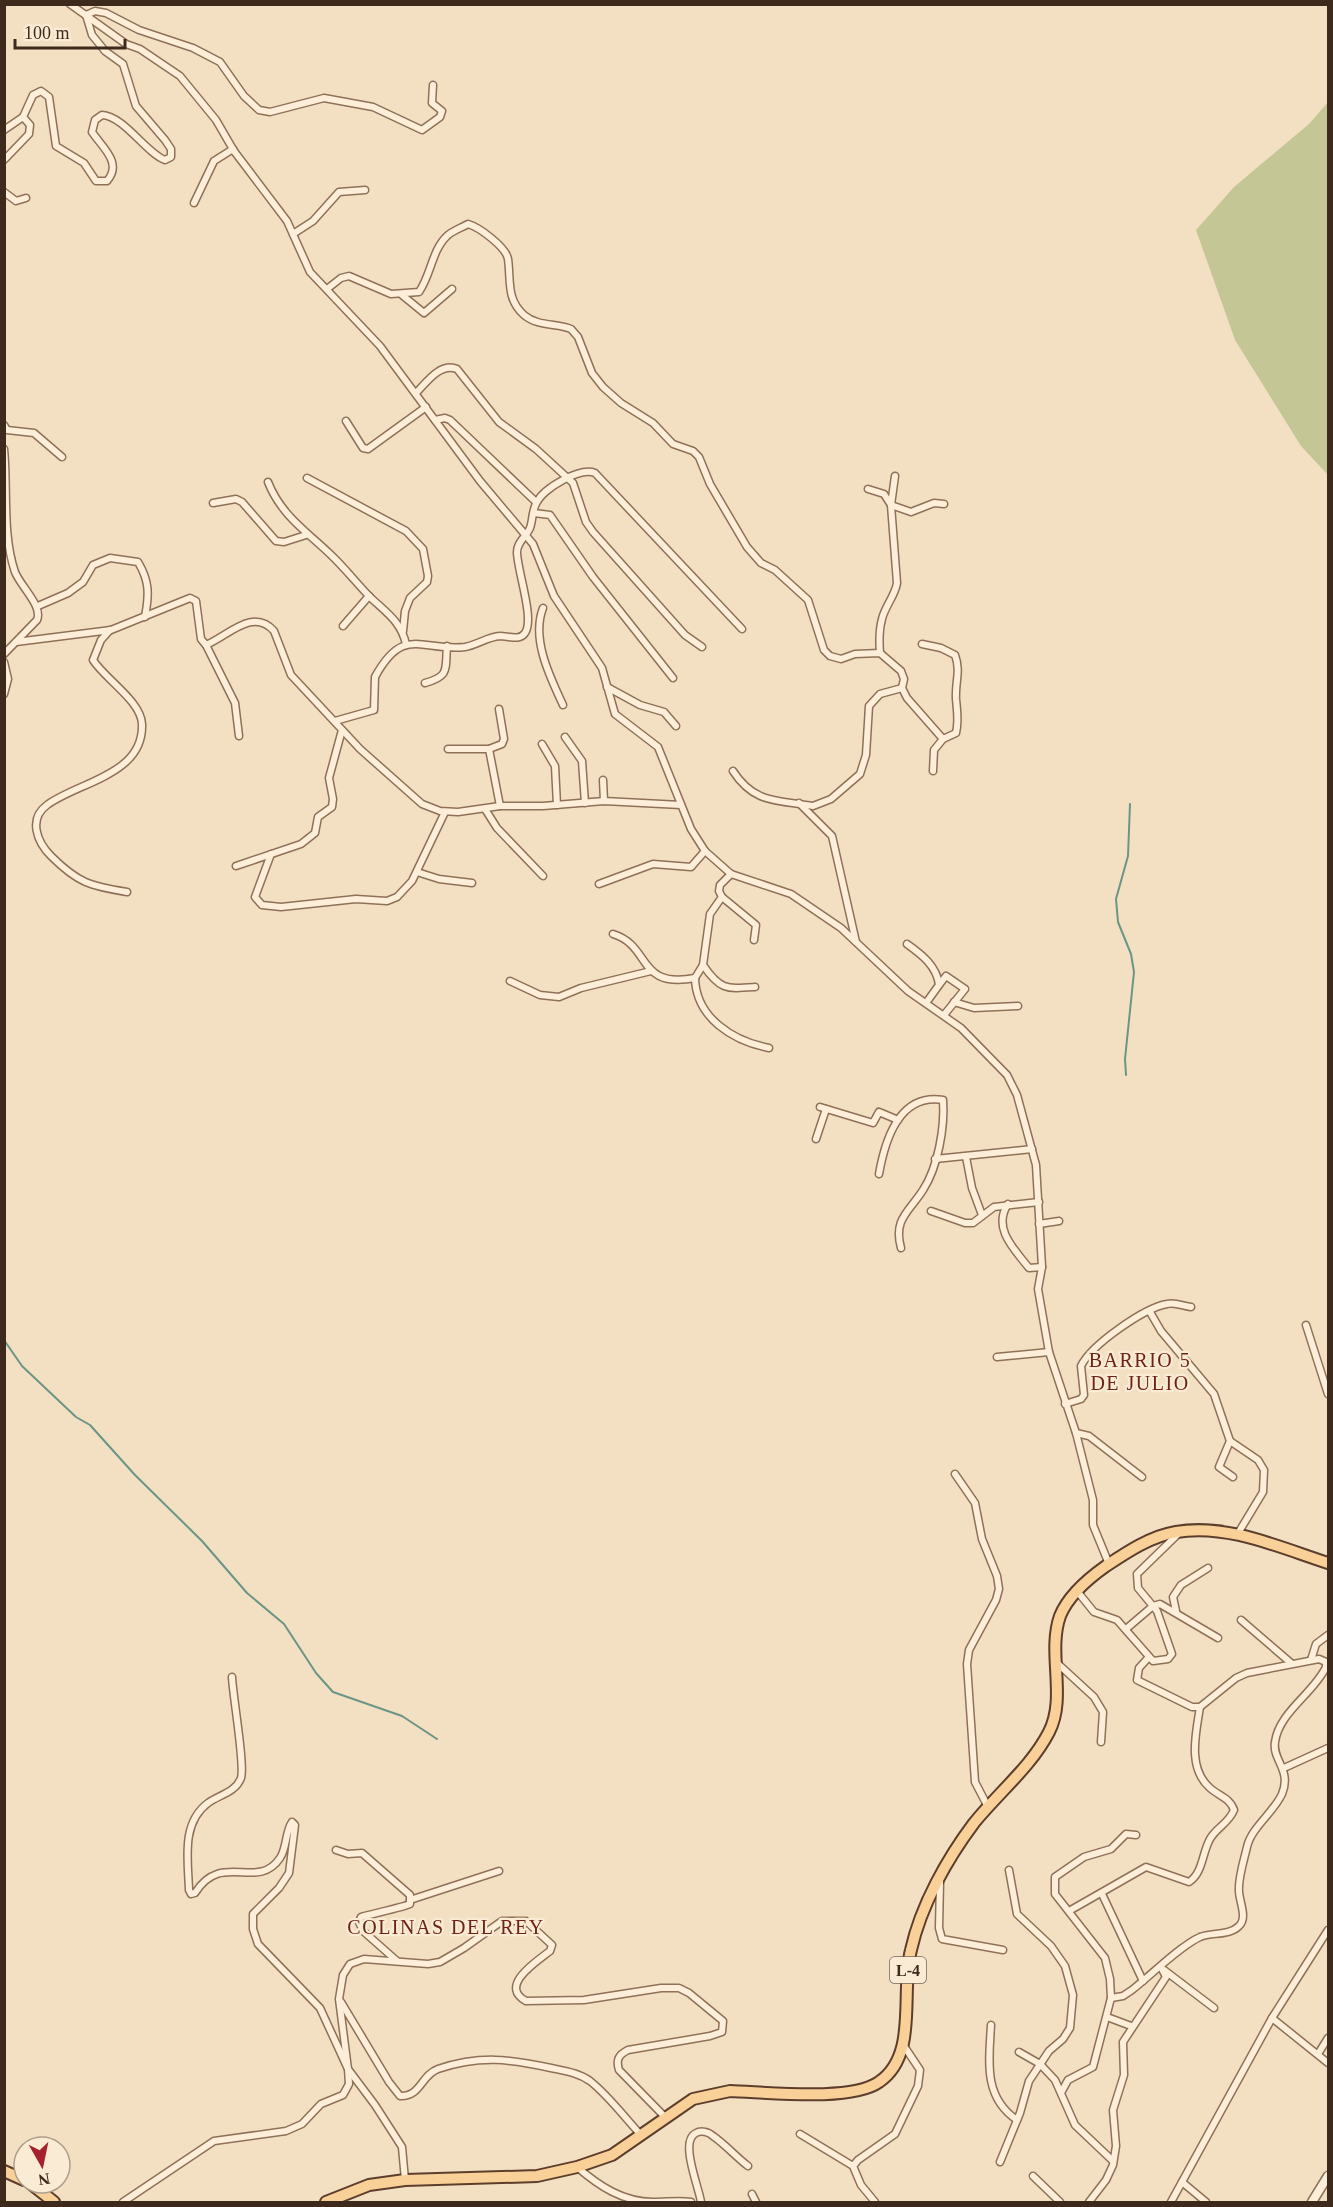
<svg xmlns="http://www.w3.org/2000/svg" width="1333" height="2207" viewBox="0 0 1333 2207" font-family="'Times New Roman',serif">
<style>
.cemetery{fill:#c5c696}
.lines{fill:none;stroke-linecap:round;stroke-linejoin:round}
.stream{stroke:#6b9586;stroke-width:2}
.minor-casing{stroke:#8f7058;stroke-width:9}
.tertiary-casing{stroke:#8f7058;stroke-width:11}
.primary-casing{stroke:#5d3e2c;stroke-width:14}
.minor{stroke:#fceed8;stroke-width:6}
.tertiary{stroke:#fceed8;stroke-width:8}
.primary{stroke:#f9d198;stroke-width:10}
.labels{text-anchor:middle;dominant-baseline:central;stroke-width:4.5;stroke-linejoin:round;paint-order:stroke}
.shield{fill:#f9ebd4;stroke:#766454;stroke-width:1.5}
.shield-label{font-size:16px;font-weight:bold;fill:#3e2a1d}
.neighbourhood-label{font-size:20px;letter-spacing:1.5px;fill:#6f2218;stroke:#f9ebd4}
</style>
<rect width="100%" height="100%" fill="#f3e0c3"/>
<polygon class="cemetery" points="1328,102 1328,475 1301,446 1235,340 1196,230 1234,187 1309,124"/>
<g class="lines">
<g class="stream">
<polyline points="1126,1075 1125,1059 1134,972 1131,954 1118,922 1116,899 1128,856 1130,804"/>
<polyline points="4,1340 22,1366 76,1417 90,1425 135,1475 202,1541 247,1593 284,1624 316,1673 333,1692 402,1716 437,1739"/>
</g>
<defs>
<g id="minor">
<polyline points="70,4 126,44 140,49 180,76 216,120 234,151 287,221 310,272 380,346 480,481 533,544 554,596 602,668 615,714 658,747 691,829 705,851 731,874 791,894 841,928 908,991 961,1028 1007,1075 1017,1095 1036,1165 1042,1267 1038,1289 1049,1352 1076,1433 1093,1500 1093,1525 1109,1564"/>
<path d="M4,130l19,-13 10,-22 8,-4 8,6 7,49 28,17 12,18h11c16,-18 -5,-34 -15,-49l3,-12 7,-5c22,1 44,38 63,45l6,-3v-8l-6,-9 -29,-34 -13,-42 -18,-13 -13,-16 -6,-20 9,-4 11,2 33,17 54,18 27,14 24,34 15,14 11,2 54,-14 49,9 49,23 18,-13 2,-6 -10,-8 1,-18"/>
<polyline points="4,160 29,134 30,125 23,117"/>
<polyline points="4,192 16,201 26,198"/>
<polyline points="194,203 214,161 233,149 234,151"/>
<polyline points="293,234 313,221 339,192 365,190"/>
<path d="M327,289l14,-11 8,-2 42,18 28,-2c12,-17 13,-42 28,-56 5,-5 14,-8 21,-12 11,3 38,23 40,35 3,21 -2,40 16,56 14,12 34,8 47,14l7,8 14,36 11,14 18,16 32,20 20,21 20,7 6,6 11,27 37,63 14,16 14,7 33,30 16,50 6,6 11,3 14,-5 25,-1 21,18 3,8 -2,9 5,10 36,41 -9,11 -1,21"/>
<polyline points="402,295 424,313 452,289"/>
<path d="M416,393c10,-10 24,-31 41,-24l42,53 37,27 37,34 13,39 7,10 92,103 17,12"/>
<polyline points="435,420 445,418 450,420 536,502"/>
<polyline points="346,421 363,448 368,449 426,407"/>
<polyline points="4,425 7,430 34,433 62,457"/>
<path d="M4,449c4,39 -2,85 11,123 6,15 28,34 22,48l-33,34"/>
<polyline points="307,478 406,531 423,549 428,576 427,582 410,598 405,611 403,631"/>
<path d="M268,482c13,33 38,49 62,72 15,14 27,30 41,44 16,15 30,24 35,46"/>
<polyline points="868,489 884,494 891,505 911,512 934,503 944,504"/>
<polyline points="213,503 236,499 242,502 276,541 284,542 306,535"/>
<polyline points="534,513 550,515 593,577 673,678"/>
<path d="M38,606l30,-13 15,-11 10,-17 17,-7 28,4c12,20 11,33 7,55"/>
<path d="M543,608c-12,31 7,69 20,97"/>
<polyline points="343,626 369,596"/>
<path d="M110,630l-9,10 -8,20c12,19 48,41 49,64 2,51 -64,58 -95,81 -19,14 -10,37 4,51 27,27 39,30 76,36"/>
<path d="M16,642l95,-12 79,-32 6,3 5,38 5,6c22,-9 47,-38 68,-14l17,44 69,74 62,55 18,7 18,1 42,-6h43l61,-5 77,4"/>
<path d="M922,644l19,4 14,7c6,16 0,27 1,44 1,12 3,21 0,34l-13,6"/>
<polyline points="206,645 235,703 239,736"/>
<path d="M880,653c-1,-12 -1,-23 2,-34 3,-13 13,-23 15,-36l-6,-78 4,-29"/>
<polyline points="4,662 8,679 4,694"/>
<path d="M425,683c25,-7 20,-13 22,-37"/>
<polyline points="607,687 640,705 664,712 676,726"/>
<path d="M335,721l39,-11 1,-33c29,-53 47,-25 90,-30 12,-2 22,-10 35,-11 8,0 20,5 25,-3 10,-14 -8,-63 -8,-81 0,-10 9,-15 13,-24 3,-8 2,-19 7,-26 7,-14 43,-35 58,-29l147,156"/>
<polyline points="565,737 582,761 585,803"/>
<polyline points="542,744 555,766 557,805"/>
<polyline points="448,749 489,749 502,744 504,739 499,709"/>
<polyline points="489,749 500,806"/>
<path d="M733,771c21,33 45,29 80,35l18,-7 29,-25 6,-19 3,-49 11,-12 22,-6"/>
<polyline points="603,780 604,801"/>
<polyline points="799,803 832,836 856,942"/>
<polyline points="485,809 497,828 543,876"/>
<polyline points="271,854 255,897 262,905 281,907 356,899 387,901 397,897 412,881 445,812"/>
<polyline points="236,866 301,844 315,833 318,817 332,807 333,799 329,778 342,730"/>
<polyline points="417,872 439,879 472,883"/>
<polyline points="599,884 653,864 691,867 705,851"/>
<polyline points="722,897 756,925 754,940"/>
<path d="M613,934c39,12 23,55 82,44l8,-13 7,-51 12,-17 -3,-6 1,-6 11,-11"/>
<path d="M907,944c14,10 30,22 32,41l-13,18"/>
<path d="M703,965c17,25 23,24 52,22"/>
<path d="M695,978c1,40 38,63 74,70"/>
<polyline points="510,981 540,995 559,997 581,988 651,971"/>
<polyline points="939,985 946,976 965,989 944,1015"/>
<polyline points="954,1002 974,1008 1018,1006"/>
<polyline points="820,1107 873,1123 879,1112 898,1120"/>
<polyline points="816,1139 826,1109"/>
<polyline points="966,1157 972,1188 982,1215"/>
<polyline points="935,1159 1032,1149"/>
<path d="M879,1174c6,-34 20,-81 64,-74 2,27 -5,67 -20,90 -14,22 -30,29 -22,58"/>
<path d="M1008,1204c-16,24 6,45 21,64l13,-1"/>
<polyline points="931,1211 965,1223 973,1223 994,1207 1039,1202"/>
<polyline points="1039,1224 1059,1221"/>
<polyline points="1150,1312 1161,1331 1214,1394 1230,1441 1258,1460 1264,1470 1263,1492 1237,1535"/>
<polyline points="1306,1325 1328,1394"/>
<polyline points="997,1357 1049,1352"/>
<path d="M1065,1404l16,-5 3,-4 -3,-29c10,-21 63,-58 86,-62 8,-2 16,2 24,3"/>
<polyline points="1076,1433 1089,1436 1142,1477"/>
<polyline points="1230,1441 1219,1467 1233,1477"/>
<polyline points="955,1474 975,1503 982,1539 997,1576 999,1589 996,1600 969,1650 967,1664 975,1782 988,1807"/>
<polyline points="1077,1591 1094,1612 1117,1620 1153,1661 1168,1659 1172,1654 1157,1611 1138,1588 1137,1574 1178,1534"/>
<polyline points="1176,1611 1173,1597 1181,1585 1208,1568"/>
<polyline points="1241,1620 1291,1663"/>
<polyline points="1126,1629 1153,1606 1160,1604 1218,1638"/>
<polyline points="1311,1660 1316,1644 1328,1635"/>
<polyline points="1057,1663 1094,1697 1103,1712 1101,1742"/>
<polyline points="1284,1768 1328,1748"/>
<path d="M336,1850l12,4 14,-1 48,42v9c-6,3 -39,10 -49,13l-2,5 4,9 34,30"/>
<polyline points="940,1882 939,1928 942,1939 1003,1950"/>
<polyline points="1102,1894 1143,1981"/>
<polyline points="410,1900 499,1871"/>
<path d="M1069,1911l77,-44 43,15c14,-9 13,-29 21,-43 6,-11 19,-16 24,-29 -4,-12 -15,-14 -24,-22 -23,-20 -14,-55 -10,-81"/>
<polyline points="1164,1970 1214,2008"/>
<path d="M1111,1998l12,-2 9,-6c18,-14 48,-44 68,-53 12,-5 29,-1 39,-11 9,-8 0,-25 0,-35 -1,-13 5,-31 8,-44 4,-19 27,-35 35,-53 10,-24 -10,-34 -7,-52 4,-30 39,-49 51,-75v-5l-7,-3 -72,14 -11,5 -36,29h-8l-55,-27 2,-12 10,-11"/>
<path d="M341,2002l48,80 11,14c21,1 21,-21 38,-27 42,-14 72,-10 113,-1 14,3 28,5 39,13 19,15 35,37 51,54"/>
<polyline points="1107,2017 1131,2026"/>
<polyline points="1272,2018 1328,2063"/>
<path d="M991,2025c-2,36 -8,72 26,95"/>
<polyline points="1019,2052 1040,2064 1055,2080 1075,2125 1113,2161"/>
<polyline points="1318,2054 1328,2038"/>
<polyline points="1062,2091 1068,2080 1093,2067 1111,1998 1110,1979 1105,1958 1055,1894 1055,1877 1084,1857 1111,1849 1126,1834 1136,1835"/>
<polyline points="800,2134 853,2166 861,2185 875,2202"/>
<polyline points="1000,2162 1020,2113 1029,2081 1049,2051 1063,2039 1070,2028 1073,1995 1065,1966 1051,1946 1017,1914 1009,1870"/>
<polyline points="853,2166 858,2160 895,2134 918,2086 920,2070 904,2046"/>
<path d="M577,2167c22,19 46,35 76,35 13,0 26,-2 38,0"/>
<polyline points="1033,2176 1060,2202"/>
<path d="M405,2180l-3,-33 -27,-42 -27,-36 -9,-70 4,-24 7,-11 14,-5 64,5 12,-2 24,-14 38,-27h24l26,24 -2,6c-13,10 -52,35 -24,50l58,-1 77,-12h18l10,5 34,28 -1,11 -12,4 -82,14c-10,5 -12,10 -9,20l46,47"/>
<polyline points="1182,2182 1206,2202"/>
<polyline points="752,2194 756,2202"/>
<path d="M123,2202l91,-61 72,-10 16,-7 19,-20 22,-9 6,-11 -1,-15 -28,-61 -62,-64 -5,-15v-15l26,-26 10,-15 6,-48 -3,-3c-7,10 -5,26 -12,36 -23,34 -58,-8 -85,35l-4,1 -2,-4c-1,-30 -8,-67 19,-87 11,-8 28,-11 33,-25 4,-13 -8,-81 -9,-101"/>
<path d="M701,2202c-2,-15 -22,-61 -5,-69 5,-3 13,-1 17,3 13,9 23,21 35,30"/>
<polyline points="1089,2202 1106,2180 1113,2165 1116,2146 1113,2110 1124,2075 1123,2042 1166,1977 1161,1967"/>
<polyline points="1171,2202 1272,2018 1328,1930"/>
</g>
<polyline id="tertiary" points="1312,2202 1328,2176"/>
<g id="primary">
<polyline points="4,2171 24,2180"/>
<polyline points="30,2183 54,2202"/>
<path d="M326,2202l43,-17 36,-5 132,-4 40,-9 35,-12 81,-56 37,-8c36,1 121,11 149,-9 40,-27 21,-90 32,-132 10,-45 36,-91 63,-127 24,-30 57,-56 75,-91 18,-35 -2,-79 11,-116 8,-20 29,-38 46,-50 21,-14 45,-30 70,-34 51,-9 105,16 152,31"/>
</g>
</defs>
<use href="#minor" class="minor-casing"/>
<use href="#tertiary" class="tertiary-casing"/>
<use href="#primary" class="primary-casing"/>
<use href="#minor" class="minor"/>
<use href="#tertiary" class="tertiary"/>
<use href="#primary" class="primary"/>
</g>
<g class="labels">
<rect class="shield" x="890" y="1957" width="36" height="26" rx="4.5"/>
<g class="shield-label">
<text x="908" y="1970">L-4</text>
</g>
<g class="neighbourhood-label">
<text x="1140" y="1360">BARRIO 5<tspan x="1140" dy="23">DE JULIO</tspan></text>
<text x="446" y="1927">COLINAS DEL REY</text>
</g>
</g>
<rect width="1333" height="2207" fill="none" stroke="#3e2a1d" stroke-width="12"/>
<g transform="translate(42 2165) rotate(171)"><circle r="28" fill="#f9ebd4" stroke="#ae9e8b" stroke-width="1.5"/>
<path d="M0-4.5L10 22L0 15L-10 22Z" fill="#a5212f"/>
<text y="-9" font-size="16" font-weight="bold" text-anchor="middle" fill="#3e2a1d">N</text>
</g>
<path d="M15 39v9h110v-9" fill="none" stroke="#3e2a1d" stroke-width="3"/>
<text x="24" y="39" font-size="18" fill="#3e2a1d" stroke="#f9ebd4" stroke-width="4.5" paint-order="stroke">100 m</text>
</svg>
